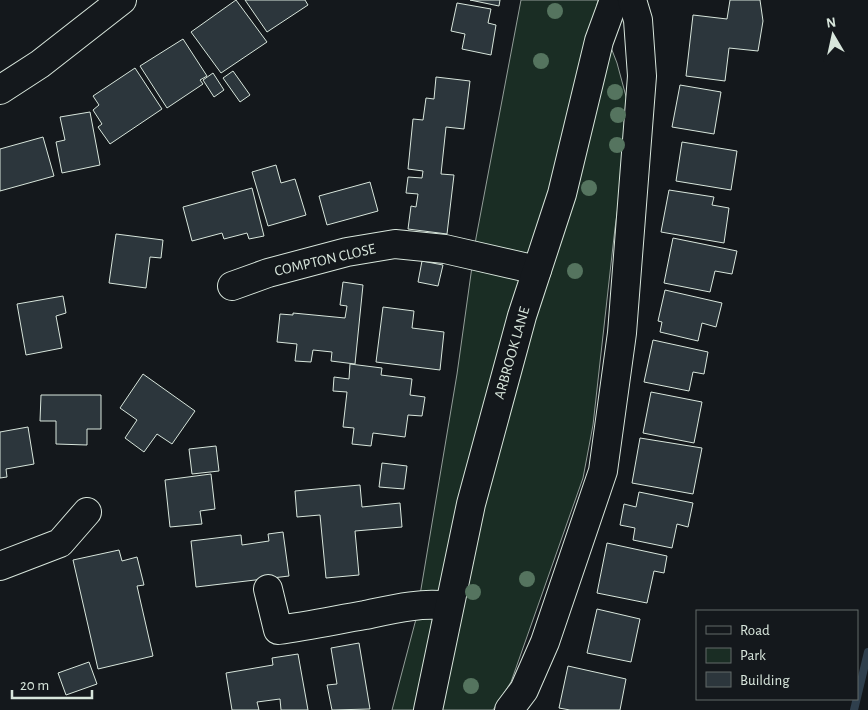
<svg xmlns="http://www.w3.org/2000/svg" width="868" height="710" viewBox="0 0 868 710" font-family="'Alegreya Sans',sans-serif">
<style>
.green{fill:#1a2d24;stroke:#939e99}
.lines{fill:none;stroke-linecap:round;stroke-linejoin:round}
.stream{stroke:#2f3f4d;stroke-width:8}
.building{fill:#2c363c;stroke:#d8e6dc}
.minor-casing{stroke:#d8e6dc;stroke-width:30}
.minor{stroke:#14181c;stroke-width:28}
.tree{fill:#55745f}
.labels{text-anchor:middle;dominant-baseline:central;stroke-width:4;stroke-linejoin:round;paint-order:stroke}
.street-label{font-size:15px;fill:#d8e6dc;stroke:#14181c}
</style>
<rect width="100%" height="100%" fill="#14181c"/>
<polygon class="green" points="521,0 598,0 596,9 617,63 627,100 625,158 615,228 593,425 583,478 511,682 493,710 392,710 416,619 457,374 476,238"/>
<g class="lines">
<polyline class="stream" points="854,710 868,652"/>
</g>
<g class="building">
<polygon points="236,0 267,42 221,73 191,32"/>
<polygon points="245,0 305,0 308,5 267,32"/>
<polygon points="470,0 500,0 499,6"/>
<polygon points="730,0 760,0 763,21 758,51 729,48 725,81 686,76 693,15 727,19"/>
<polygon points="457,3 491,9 488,23 496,25 491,55 462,49 465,34 451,31"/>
<polygon points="183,39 207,76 200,80 203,84 167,108 140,66"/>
<polygon points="135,68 162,109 110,144 98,127 102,124 93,110 99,105 93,96"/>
<polygon points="233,71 250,95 240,102 223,78"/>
<polygon points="213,73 224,90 214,97 203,80"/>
<polygon points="436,77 470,81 464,129 446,127 441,174 454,175 447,234 408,229 411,206 416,207 418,194 406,193 408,177 422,178 423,171 408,169 413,119 423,120 426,98 434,99"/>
<polygon points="680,85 721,92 714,134 672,127"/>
<polygon points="90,112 100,165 62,173 56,142 65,140 60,117"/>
<polygon points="43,137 54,176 0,191 0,149"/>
<polygon points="682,142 737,151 731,190 676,181"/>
<polygon points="276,165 281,183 295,179 306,215 268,226 252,172"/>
<polygon points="370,182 378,211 327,225 319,196"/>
<polygon points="252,188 264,236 249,239 247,233 224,239 222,233 192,241 183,207"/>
<polygon points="669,190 714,197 712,205 729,208 724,243 661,232"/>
<polygon points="116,234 163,240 161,258 150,257 146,288 109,283"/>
<polygon points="673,238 737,251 732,274 715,271 710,292 664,283"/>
<polygon points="422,261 443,265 438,286 418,282"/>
<polygon points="343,282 363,285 355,364 331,361 332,352 313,350 311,362 295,361 297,344 277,342 280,314 293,315 293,313 345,318 347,306 340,305"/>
<polygon points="665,290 722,303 716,327 702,323 698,341 660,332 662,322 658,321"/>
<polygon points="63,296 66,313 56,316 62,348 26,355 17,304"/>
<polygon points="383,307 414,311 412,328 444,332 440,370 376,362"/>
<polygon points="653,340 708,352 704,374 693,372 689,391 644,382"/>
<polygon points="350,364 382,368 381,375 412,379 410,395 425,397 422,416 408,415 405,437 373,433 371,446 352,444 354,428 343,427 347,392 333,391 334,377 349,379"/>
<polygon points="143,374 195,411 172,444 157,434 144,452 125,438 137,420 120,408"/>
<polygon points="651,392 702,402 694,443 643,433"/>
<polygon points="41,395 101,395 101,429 87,429 87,445 56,444 56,421 40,421"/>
<polygon points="28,427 34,464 6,469 7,477 0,478 0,432"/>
<polygon points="640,438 702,448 693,494 632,483"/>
<polygon points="216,446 219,471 192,474 189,449"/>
<polygon points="382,463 407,466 404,489 379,487"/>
<polygon points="211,474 215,509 200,511 202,524 170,527 165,480"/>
<polygon points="360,485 362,507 400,503 402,527 355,531 359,575 326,578 320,515 297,517 295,491"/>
<polygon points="639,492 693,503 688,527 677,524 672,548 633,540 635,528 620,525 624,504 636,507"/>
<polygon points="283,532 289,576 196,587 191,541 241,535 242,545 269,541 268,534"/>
<polygon points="607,543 667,556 664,573 654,571 647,603 597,593"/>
<polygon points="119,550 122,561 137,557 144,585 137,586 153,656 98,669 73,560"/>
<polygon points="597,609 640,619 631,662 587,653"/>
<polygon points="359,643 370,709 332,710 327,685 337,684 331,648"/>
<polygon points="298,654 308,710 281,710 280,699 257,702 259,710 232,710 226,673 273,665 272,658"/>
<polygon points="89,662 97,684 66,695 58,673"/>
<polygon points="568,666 626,679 620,710 570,710 559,708"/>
</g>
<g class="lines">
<defs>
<g id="minor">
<polyline points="0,90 40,64 122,0"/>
<polyline points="232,286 268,273 347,252 395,244 445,249 537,270"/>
<polyline points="0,566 60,543 87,512"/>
<path d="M268,589l10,41c30,-4 58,-10 87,-15 28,-6 56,-13 84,-9"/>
<polyline points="428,710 471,504 522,316 562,194 599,41 614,0"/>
<polyline points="509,710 524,690 545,642 603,471 622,333 642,76 638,20 632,0"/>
</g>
</defs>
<use href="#minor" class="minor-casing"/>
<use href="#minor" class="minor"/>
</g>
<g class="tree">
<circle cx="555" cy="11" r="8"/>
<circle cx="541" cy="61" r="8"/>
<circle cx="615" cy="92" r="8"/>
<circle cx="618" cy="115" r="8"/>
<circle cx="617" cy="145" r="8"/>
<circle cx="589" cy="188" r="8"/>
<circle cx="575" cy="271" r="8"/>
<circle cx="527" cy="579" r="8"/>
<circle cx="473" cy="592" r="8"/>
<circle cx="471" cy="686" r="8"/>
</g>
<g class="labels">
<g class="street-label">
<text transform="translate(325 260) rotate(-13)">COMPTON CLOSE</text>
<text transform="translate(512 353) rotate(-74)">ARBROOK LANE</text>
</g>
</g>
<rect x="696" y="610" width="162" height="90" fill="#14181c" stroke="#626a69"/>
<rect x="706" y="626" width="25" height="8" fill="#14181c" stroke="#626a69"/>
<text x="740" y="635" font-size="15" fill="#d8e6dc">Road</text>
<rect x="706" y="648" width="25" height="15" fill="#1a2d24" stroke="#626a69"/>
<text x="740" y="660" font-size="15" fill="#d8e6dc">Park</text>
<rect x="706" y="672" width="25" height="15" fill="#2c363c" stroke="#626a69"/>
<text x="740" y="685" font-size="15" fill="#d8e6dc">Building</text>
<g transform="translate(833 35) rotate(351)" stroke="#14181c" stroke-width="4" paint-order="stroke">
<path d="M0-4L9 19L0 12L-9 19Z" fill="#d8e6dc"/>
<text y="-8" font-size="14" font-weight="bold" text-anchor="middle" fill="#d8e6dc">N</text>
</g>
<path d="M12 690v8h80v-8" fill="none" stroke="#d8e6dc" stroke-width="2.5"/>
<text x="20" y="690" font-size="15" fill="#d8e6dc" stroke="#14181c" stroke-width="4" paint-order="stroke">20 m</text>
</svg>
